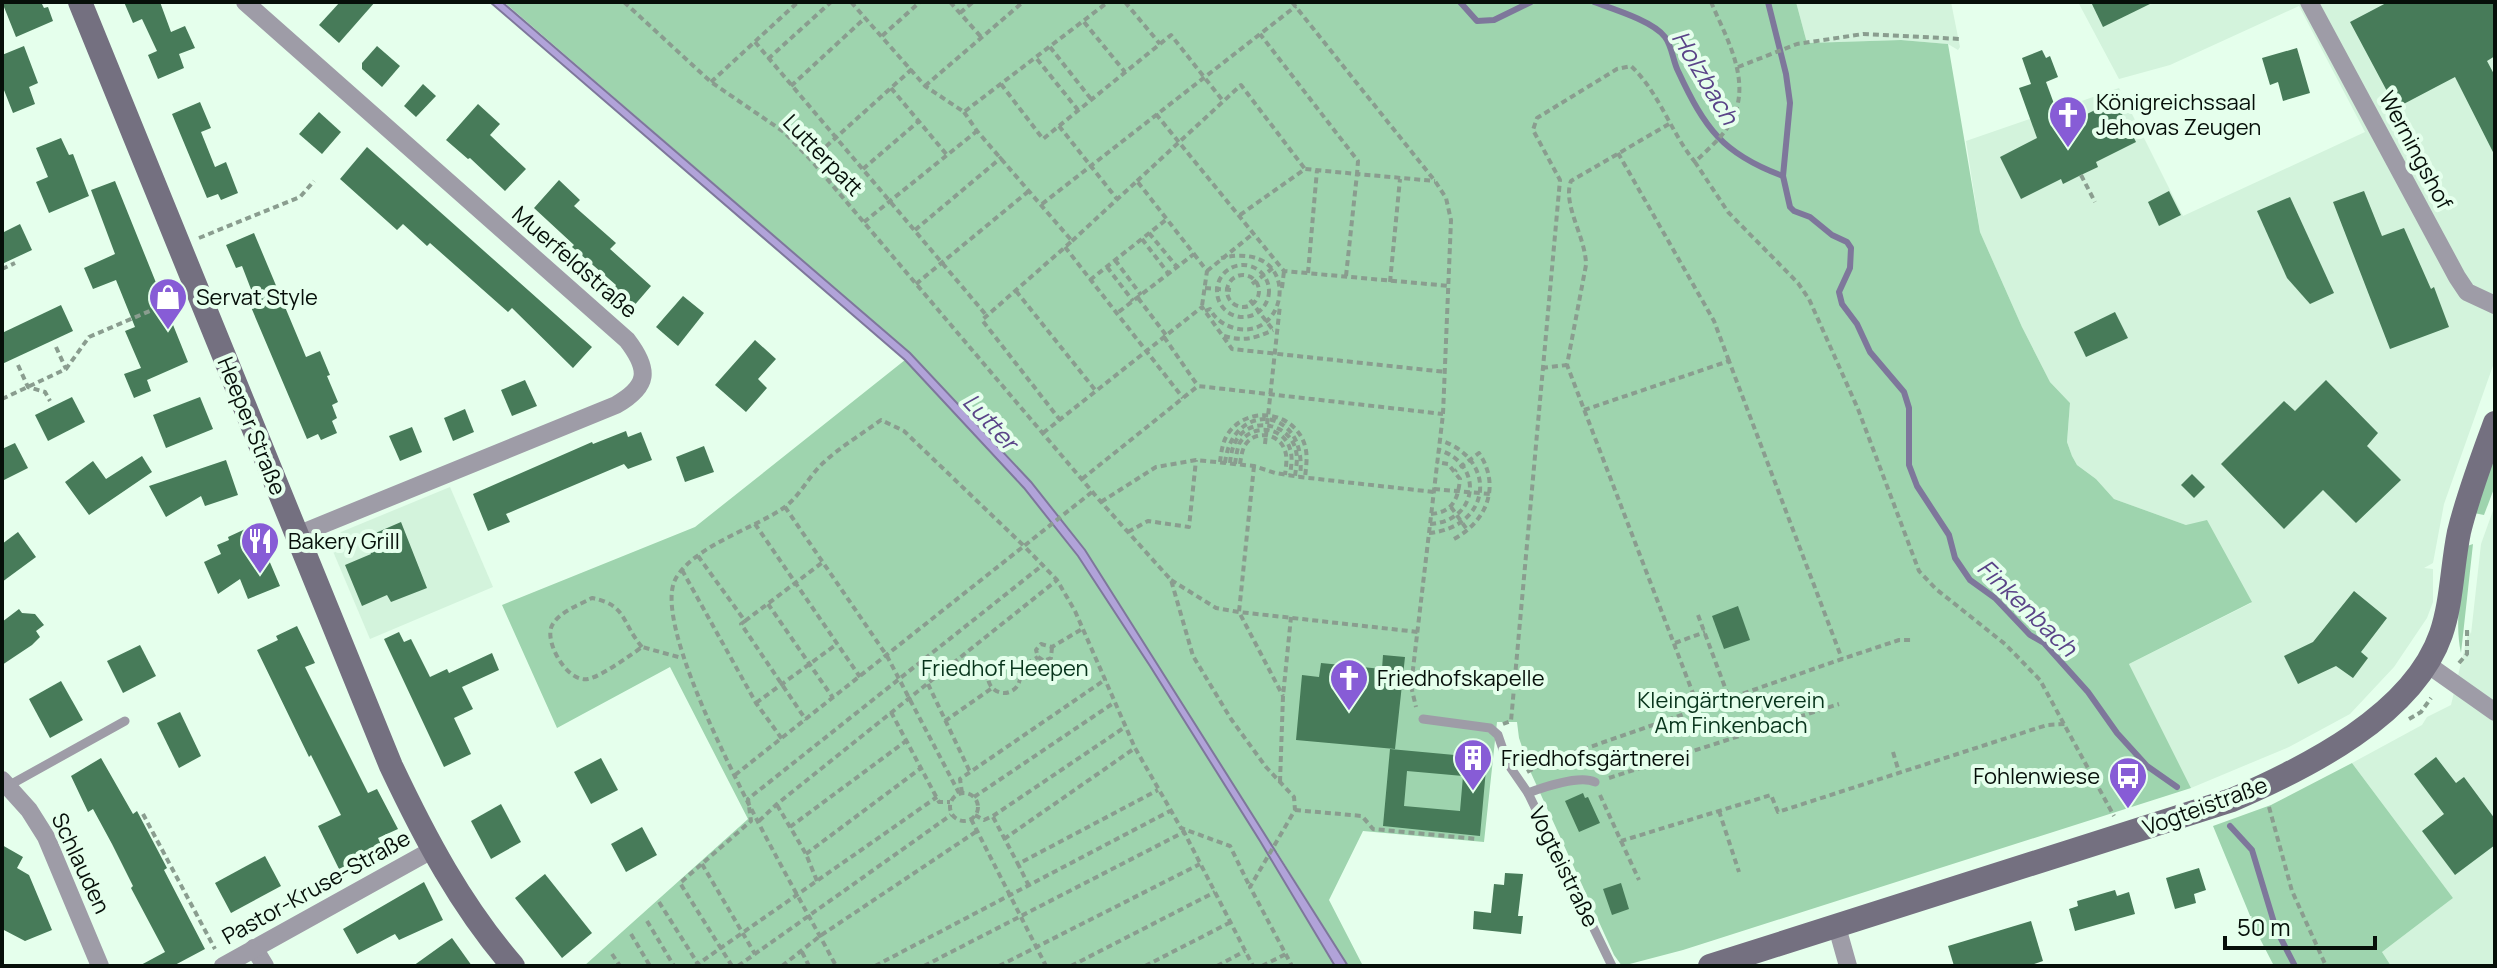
<svg xmlns="http://www.w3.org/2000/svg" width="2497" height="968" viewBox="0 0 2497 968" font-family="Manrope,sans-serif">
<style>
.built{fill:#d3f3dc}
.green{fill:#9ed4ae}
.water{fill:#b1a3d9;stroke:#7e779b;stroke-width:2}
.lines{fill:none;stroke-linecap:round;stroke-linejoin:round}
.stream{stroke:#7e779b;stroke-width:6}
.building{fill:#477b59;fill-rule:evenodd}
.path{stroke:#8a9d8f;stroke-width:4;stroke-dasharray:6 4;stroke-linecap:butt}
.lane{stroke:#9e9ca7;stroke-width:9}
.street{stroke:#9e9ca7;stroke-width:18}
.secondary{stroke:#747080;stroke-width:24}
.labels{text-anchor:middle;dominant-baseline:central;stroke-width:8;stroke-linejoin:round;paint-order:stroke}
.poi-label{font-size:22px;fill:#060f09;stroke:#e5ffec;text-anchor:start}
.street-label{font-size:22px;fill:#060f09;stroke:#e5ffec}
.park-label{font-size:22px;fill:#07341b;stroke:#e5ffec}
.water-label{font-size:24px;font-style:italic;fill:#5a4488;stroke:#e5ffec}
</style>
<rect width="100%" height="100%" fill="#e5ffec"/>
<g class="built">
<polygon points="1796,2 1951,2 1960,47 1958,50 1948,44 1901,40 1807,43"/>
<polygon points="2078,2 2495,2 2495,360 2444,504 2433,563 2424,568 2433,569 2433,602 2427,618 2394,667 2350,714 2289,747 2191,788 2129,664 2251,603 2186,525 2114,499 2096,479 2077,465 2072,456 2067,442 2070,403 2050,382 2022,327 1980,232 1966,141 2119,88 2183,216 2365,132 2299,6 2170,65 2119,79"/>
<polygon points="450,487 493,587 370,639 332,549 341,532"/>
<polygon points="2495,505 2495,966 2391,966 2382,952 2453,898 2352,763 2422,725 2427,717 2451,705 2469,630 2471,634 2481,544"/>
</g>
<g class="green">
<polygon points="504,2 1796,2 1807,43 1901,40 1948,44 1980,232 2022,327 2050,382 2070,403 2067,442 2072,456 2077,465 2096,479 2114,499 2186,525 2207,520 2252,602 2129,664 2191,788 1683,950 1622,966 1614,955 1531,773 1519,738 1517,722 1497,722 1484,842 1363,831 1329,900 1363,966 1348,966 1277,852 1273,862 1335,966 584,966 748,819 670,667 557,728 502,605 695,527 905,360 910,353"/>
<polygon points="2495,452 2495,486 2484,515 2474,513"/>
<path d="M2473,544l-12,109c-7,-34 1,-73 6,-107z"/>
<polygon points="2352,763 2453,898 2382,952 2391,966 2274,966 2258,935 2213,826 2271,805"/>
</g>
<polygon class="water" points="490,2 502,2 910,353 1031,482 1085,550 1348,966 1335,966 1260,841 1150,666 1078,556 1024,488 905,360"/>
<g class="lines">
<g class="stream">
<polyline points="1460,2 1477,21 1494,20 1531,2"/>
<path d="M1594,2c19,7 59,19 71,35 7,9 8,24 13,34 27,58 45,83 105,105"/>
<polyline points="1768,2 1786,74 1790,103 1783,176 1790,207 1794,211 1810,217 1832,235 1847,242 1851,248 1850,268 1839,292 1842,304 1857,324 1870,352 1904,392 1909,408 1909,465 1917,486 1949,535 1955,558 1970,580 1995,598 2030,635 2044,643 2088,692 2117,733 2147,766 2177,787"/>
<polyline points="2230,826 2252,850 2276,929 2295,966"/>
</g>
</g>
<g class="building">
<polygon points="2,2 41,2 44,8 48,7 53,21 16,37"/>
<polygon points="124,2 160,2 171,32 185,26 195,48 179,54 184,68 158,79 148,55 157,51 142,19 133,23"/>
<polygon points="340,2 375,2 339,43 319,25"/>
<polygon points="2091,2 2154,2 2103,27"/>
<polygon points="2388,2 2495,2 2495,56 2487,61 2495,76 2495,156 2455,77 2396,108 2350,22"/>
<polygon points="24,46 38,83 29,87 35,104 13,113 2,85 2,55"/>
<polygon points="377,46 400,66 382,87 362,69 362,63"/>
<polygon points="2297,48 2310,93 2283,101 2278,82 2270,85 2262,58"/>
<polygon points="2042,50 2046,58 2050,56 2058,77 2046,82 2060,120 2072,114 2075,120 2115,100 2136,142 2096,162 2098,167 2081,175 2063,184 2061,179 2021,199 2000,157 2037,138 2019,88 2031,84 2022,58"/>
<polygon points="423,84 436,96 416,117 404,106"/>
<polygon points="200,102 211,128 201,132 215,167 226,162 238,193 221,200 218,194 207,198 172,114"/>
<polygon points="478,104 500,124 490,135 526,169 505,191 470,158 468,159 446,140"/>
<polygon points="319,112 341,132 322,154 299,134"/>
<polygon points="61,138 69,155 73,154 89,196 49,213 36,182 48,177 36,148"/>
<polygon points="367,147 592,347 573,368 512,308 508,312 430,243 427,246 403,224 397,230 340,179"/>
<polygon points="559,180 580,200 574,206 616,243 610,249 651,286 632,308 613,290 616,285 572,247 574,245 534,208"/>
<polygon points="115,181 188,362 147,380 151,391 134,398 124,374 141,368 125,331 135,327 116,280 93,289 84,268 115,254 91,190"/>
<polygon points="2169,191 2181,215 2159,226 2148,202"/>
<polygon points="2364,191 2382,236 2404,228 2431,289 2434,287 2449,327 2390,349 2333,202"/>
<polygon points="2290,197 2334,293 2310,304 2287,278 2257,211"/>
<polygon points="20,224 32,250 2,264 2,233"/>
<polygon points="254,233 306,357 320,351 330,375 327,376 338,402 332,405 337,418 332,421 337,433 321,440 318,434 307,439 248,300 254,297 242,266 236,268 226,245"/>
<polygon points="683,296 704,313 678,346 656,327"/>
<polygon points="61,305 73,331 2,364 2,333"/>
<polygon points="2115,312 2128,338 2086,357 2074,332"/>
<polygon points="755,340 776,359 758,379 767,388 746,412 715,385"/>
<polygon points="525,380 537,406 512,416 501,390"/>
<polygon points="2326,380 2378,433 2367,446 2401,480 2356,523 2323,490 2284,529 2221,464 2284,401 2295,411"/>
<polygon points="72,397 85,422 48,441 35,415"/>
<polygon points="200,397 213,429 166,448 153,415"/>
<polygon points="465,409 474,432 453,441 444,418"/>
<polygon points="412,427 422,452 400,461 389,436"/>
<polygon points="626,431 628,437 641,432 652,460 628,469 624,464 506,514 510,522 488,531 473,494 592,442 593,444"/>
<polygon points="15,443 28,468 2,481 2,449"/>
<polygon points="704,446 714,472 685,482 676,457"/>
<polygon points="142,456 152,472 89,515 65,482 93,461 106,479"/>
<polygon points="226,460 238,495 205,506 201,496 166,517 149,486"/>
<polygon points="2192,474 2205,487 2194,498 2181,485"/>
<polygon points="401,522 427,588 391,602 387,595 362,606 345,565 371,554 364,538"/>
<polygon points="254,525 280,586 248,599 240,579 218,594 204,562 221,554 217,545 229,540 228,537"/>
<polygon points="18,532 36,557 2,582 2,544"/>
<polygon points="2354,591 2387,618 2361,652 2368,658 2353,678 2336,666 2298,684 2284,656 2313,642"/>
<polygon points="1738,606 1750,640 1724,649 1712,616"/>
<polygon points="19,609 22,613 35,614 44,625 36,631 40,637 32,645 2,665 2,622"/>
<polygon points="297,626 315,663 305,667 368,793 377,789 398,829 378,838 382,847 339,869 318,826 341,815 311,755 309,757 257,650 278,640 276,636"/>
<polygon points="399,632 404,642 411,639 430,677 447,669 449,673 492,653 499,670 462,687 473,709 454,718 471,754 444,767 384,639"/>
<polygon points="140,645 156,676 123,693 107,661"/>
<polygon points="1383,655 1405,657 1395,749 1296,740 1302,675 1319,677 1321,663 1382,669"/>
<polygon points="61,681 83,720 50,738 29,699"/>
<polygon points="180,712 201,756 179,768 157,723"/>
<path d="M1390,749l97,9 -7,78 -97,-10zM1407,771l56,5 -3,35 -56,-5z"/>
<polygon points="2436,757 2456,783 2464,777 2495,819 2495,845 2455,875 2422,831 2444,814 2414,774"/>
<polygon points="101,758 133,814 137,811 167,868 164,870 205,949 173,966 139,966 165,952 131,888 133,886 112,844 93,809 88,812 71,776"/>
<polygon points="601,758 618,790 591,804 574,772"/>
<polygon points="1583,793 1585,798 1588,797 1600,823 1579,832 1565,801"/>
<polygon points="501,804 521,842 491,859 471,821"/>
<polygon points="642,827 657,855 626,872 611,844"/>
<polygon points="2,845 23,857 17,868 29,875 52,930 25,941 2,929"/>
<polygon points="265,856 281,886 231,913 215,883"/>
<polygon points="2199,868 2206,890 2194,894 2196,903 2175,909 2166,878"/>
<polygon points="1505,873 1523,874 1518,916 1523,916 1521,934 1473,929 1474,911 1491,913 1494,884 1504,885"/>
<polygon points="545,874 592,933 562,958 515,898"/>
<polygon points="424,882 443,920 399,940 395,934 357,954 343,929"/>
<polygon points="1621,883 1629,909 1612,915 1603,889"/>
<polygon points="2115,890 2117,896 2129,892 2135,914 2075,931 2069,909 2078,906 2077,901"/>
<polygon points="2031,921 2043,961 2028,966 1954,966 1948,946"/>
<polygon points="452,938 472,966 413,966"/>
</g>
<g class="lines">
<g class="path">
<polyline points="624,2 711,82 784,132 811,160 1101,502 1171,580 1193,656 1231,719 1266,767 1294,797 1295,810 1250,887 1292,966"/>
<polyline points="851,2 925,86 964,112 1108,2"/>
<polyline points="950,2 982,38"/>
<polyline points="1125,2 1160,44"/>
<polyline points="1292,2 1435,181 1446,198 1451,220 1443,414 1411,686 1416,707"/>
<path d="M1711,2c17,40 46,87 14,129 -8,11 -20,21 -30,31l33,50 70,71 11,16 49,110 61,162 17,18 69,55 35,36 74,136"/>
<polyline points="960,13 973,2"/>
<polyline points="1084,22 1125,72"/>
<polyline points="882,36 920,2"/>
<polyline points="755,42 987,316"/>
<polyline points="1050,47 1091,99"/>
<polyline points="768,59 831,2"/>
<polyline points="1037,59 1078,110"/>
<polyline points="1738,67 1797,44 1863,34 1961,39"/>
<polyline points="711,82 798,2"/>
<polyline points="1001,84 1043,139 1171,35 1223,101"/>
<polyline points="791,86 865,18"/>
<polyline points="925,86 1023,2"/>
<polyline points="891,88 947,155"/>
<polyline points="964,112 977,131 1072,241 982,320 1060,420"/>
<polyline points="1156,114 1284,271 1450,286"/>
<path d="M1669,124l-98,57c-9,24 15,56 15,84l-19,100 132,344"/>
<polyline points="1059,126 1117,199"/>
<polyline points="1618,153 1714,321 1729,361"/>
<polyline points="811,160 912,69"/>
<polyline points="863,169 919,121"/>
<polyline points="2081,175 2095,202"/>
<polyline points="1137,181 1241,85 1305,169"/>
<polyline points="1042,204 1296,6"/>
<polyline points="1240,215 1305,169 1357,174 1358,161 1260,34"/>
<polyline points="864,222 977,131"/>
<polyline points="915,230 1002,157"/>
<polyline points="1149,233 1177,267"/>
<polyline points="199,238 300,197 314,181"/>
<polyline points="1142,239 1168,273"/>
<polyline points="1072,241 1137,181 1194,254 1116,314"/>
<polyline points="1065,247 1183,398"/>
<polyline points="1194,254 1207,271 1202,306"/>
<polyline points="1115,260 1141,295"/>
<circle cx="1243" cy="291" r="26"/>
<polyline points="1107,267 1133,301"/>
<polyline points="2,269 15,263"/>
<polyline points="1207,271 1254,233"/>
<polyline points="1308,273 1317,170"/>
<circle cx="1243" cy="291" r="16"/>
<polyline points="1346,276 1357,174 1435,181"/>
<polyline points="1090,280 1167,219"/>
<polyline points="1390,282 1400,179"/>
<polyline points="916,284 1030,190"/>
<polyline points="1252,284 1273,268"/>
<polyline points="1205,288 1232,290"/>
<polyline points="1282,288 1284,271"/>
<polyline points="1016,291 1096,391"/>
<polyline points="1138,298 1166,335"/>
<polyline points="1250,300 1273,330"/>
<path d="M1205,311l5,-2c5,10 14,16 24,19 56,15 70,-89 -13,-70"/>
<path d="M1224,336c19,6 32,2 49,-6"/>
<polyline points="1164,337 1198,386"/>
<polyline points="56,347 66,369"/>
<polyline points="18,365 28,387 45,392 50,401"/>
<polyline points="1542,368 1567,365"/>
<polyline points="2,399 66,369 89,337 180,298"/>
<polyline points="1584,410 1729,361 1842,659"/>
<polyline points="1043,433 1202,307 1232,349 1446,372"/>
<polyline points="1265,444 1280,305"/>
<path d="M1220,462c1,-8 2,-17 6,-25 18,-33 69,-27 79,9 3,10 1,21 0,32"/>
<path d="M1225,463c7,-63 84,-58 75,14"/>
<path d="M1230,463c1,-10 3,-21 11,-29 18,-17 50,-8 55,17 2,8 0,17 -1,25"/>
<path d="M1235,464c1,-7 2,-14 4,-20 12,-21 45,-18 51,5 3,9 1,18 0,26"/>
<path d="M1240,464c1,-6 2,-14 5,-19 10,-15 32,-12 39,3 4,8 2,18 1,27"/>
<polyline points="1254,466 1239,612 1283,696"/>
<polyline points="1082,479 1198,386 1443,414"/>
<polyline points="1434,489 1490,494"/>
<polyline points="1092,492 1024,546 1057,580 1075,611 1135,748 1181,828 1230,846 1250,887"/>
<polyline points="1101,502 1156,467 1196,460 1254,466 1275,473 1300,477 1434,492"/>
<polyline points="785,507 887,656 959,793"/>
<polyline points="1451,507 1468,531"/>
<path d="M1431,514c22,-2 27,-15 29,-35l-12,-15 -11,-2"/>
<polyline points="755,524 860,677"/>
<path d="M1430,524c49,-3 54,-60 9,-74"/>
<polyline points="1128,532 1148,521 1189,527 1196,460"/>
<path d="M1429,533c62,-6 70,-73 11,-93"/>
<path d="M1454,539c33,-18 47,-53 25,-86l-24,18"/>
<polyline points="698,556 745,621 741,624 806,720"/>
<polyline points="682,570 756,703 782,739"/>
<polyline points="1171,580 1216,608 1239,612 1418,632"/>
<polyline points="768,604 833,698"/>
<polyline points="1698,615 1729,698"/>
<polyline points="745,621 823,562"/>
<polyline points="1675,643 1705,632"/>
<path d="M642,647c-21,-25 -15,-42 -50,-49 -13,7 -36,15 -41,30 -5,17 17,55 37,51 12,-2 43,-24 54,-32l40,11"/>
<polyline points="1052,647 1051,658 1044,661 1038,657 1036,650 1041,644 1052,647 1082,629"/>
<circle cx="1004" cy="677" r="16"/>
<polyline points="2459,663 2467,654 2467,627"/>
<polyline points="1018,669 1038,657"/>
<polyline points="928,684 970,772"/>
<polyline points="756,703 837,644"/>
<polyline points="891,712 939,802 950,802"/>
<polyline points="2409,719 2421,712 2431,698"/>
<polyline points="945,721 992,688"/>
<path d="M1503,724l8,-3 49,-541 -27,-50 4,-12 80,-49 14,-3c28,26 40,67 64,96"/>
<polyline points="1893,752 1899,772"/>
<polyline points="1527,772 1544,763 1842,659 1899,640 1913,640"/>
<path d="M735,775l289,-229 -120,-115 -23,-11c-19,14 -41,27 -58,43 -15,14 -24,35 -41,46 -30,20 -87,37 -106,69 -33,56 128,326 160,388"/>
<polyline points="1609,778 1839,704"/>
<polyline points="1280,782 1283,696 1291,617"/>
<circle cx="964" cy="807" r="14"/>
<polyline points="962,793 960,779 1106,679"/>
<polyline points="1600,795 1621,841 1771,795 1778,812 2047,725 2065,724"/>
<polyline points="974,797 1115,702"/>
<polyline points="777,805 806,854 817,881"/>
<polyline points="2269,807 2292,891 2326,966"/>
<polyline points="1295,810 1362,816 1373,829 1478,839"/>
<polyline points="1719,811 1739,872"/>
<polyline points="143,814 215,949"/>
<polyline points="975,815 984,820 993,816 1125,727"/>
<polyline points="993,817 1018,864"/>
<polyline points="971,819 1046,966"/>
<polyline points="759,821 777,804 1057,580"/>
<polyline points="790,827 906,741"/>
<polyline points="1183,830 1253,966"/>
<polyline points="1004,839 1135,748"/>
<polyline points="1621,841 1639,880"/>
<polyline points="806,854 921,768"/>
<polyline points="702,864 755,954"/>
<polyline points="1029,886 1018,864 1158,790"/>
<polyline points="659,902 698,964"/>
<polyline points="647,921 674,966"/>
<polyline points="631,934 650,966"/>
<polyline points="802,952 809,966"/>
<polyline points="612,954 620,966"/>
<polyline points="695,966 937,797"/>
<polyline points="732,966 680,883 751,821 748,799 1044,564"/>
<polyline points="738,966 951,815"/>
<polyline points="782,966 820,936 977,831"/>
<polyline points="875,966 1170,811"/>
<polyline points="924,966 1184,832"/>
<polyline points="999,966 1200,864"/>
<polyline points="1071,966 1215,892"/>
<polyline points="1145,966 1231,922"/>
<polyline points="1217,966 1245,951"/>
<polyline points="1262,966 1286,954"/>
</g>
<g class="lane">
<polyline points="1423,719 1490,728 1498,735 1508,764 1528,793 1612,966"/>
<polyline points="8,786 125,721"/>
<path d="M1528,793c16,-6 52,-18 67,-11"/>
</g>
<g class="street">
<path d="M245,2l382,338c23,30 22,46 -11,65l-319,130"/>
<polyline points="2309,2 2457,277 2467,292 2495,305"/>
<polyline points="2427,664 2495,712"/>
<polyline points="2,780 29,810 46,837 100,966"/>
<polyline points="1837,927 1848,966"/>
<polyline points="254,948 265,966"/>
<polyline points="223,966 432,850"/>
</g>
<g class="secondary">
<path d="M80,2l311,764c34,72 70,140 122,200"/>
<path d="M1710,966l522,-166c74,-32 181,-85 209,-166 11,-32 11,-68 18,-102 9,-37 23,-74 36,-109"/>
</g>
</g>
<defs>
<symbol id="church-pin" viewBox="-11 -11 22 30"><path d="M0 17L-7.5 6A9.5 9.5 0 1 1 7.5 6Z" fill="#875cd6" stroke="#e5ffec"/><path d="M-1.2-6h2.4v3.5h3.3v2.4h-3.3V6h-2.4V-.1h-3.3v-2.4h3.3Z" fill="#fff"/></symbol>
<symbol id="shop-pin" viewBox="-11 -11 22 30"><path d="M0 17L-7.5 6A9.5 9.5 0 1 1 7.5 6Z" fill="#875cd6" stroke="#e5ffec"/><path d="M-5-2.5h2.3a2.7 3.5 0 0 1 5.4 0H5L5.5 6h-11ZM-1.5-2.5h3a1.5 2.3 0 0 0-3 0Z" fill="#fff"/></symbol>
<symbol id="restaurant-pin" viewBox="-11 -11 22 30"><path d="M0 17L-7.5 6A9.5 9.5 0 1 1 7.5 6Z" fill="#875cd6" stroke="#e5ffec"/><path d="M-5-6h1v4h1v-4h1v4h1v-4h1v5L-1.5 .5V6h-2V.5L-5-1ZM5-6V6H3V1.5H1.5Q1.5-4 5-6Z" fill="#fff"/></symbol>
<symbol id="building-pin" viewBox="-11 -11 22 30"><path d="M0 17L-7.5 6A9.5 9.5 0 1 1 7.5 6Z" fill="#875cd6" stroke="#e5ffec"/><path d="M-4-6H4V6H1V3H-1V6H-4ZM-2.5-4.3h1.7v1.8h-1.7ZM.8-4.3h1.7v1.8H.8ZM-2.5-1h1.7V.8h-1.7ZM.8-1h1.7V.8H.8Z" fill="#fff"/></symbol>
<symbol id="bus-pin" viewBox="-11 -11 22 30"><path d="M0 17L-7.5 6A9.5 9.5 0 1 1 7.5 6Z" fill="#875cd6" stroke="#e5ffec"/><path d="M-5-6H5V4H4V6H2V4H-2V6H-4V4H-5ZM-3.5-4V0h7V-4ZM-3.5 1.2v1.5H-2V1.2ZM2 1.2v1.5H3.5V1.2Z" fill="#fff"/></symbol>
</defs>
<g fill-rule="evenodd">
<use href="#church-pin" x="2046" y="93" width="44" height="60"/>
<use href="#shop-pin" x="146" y="275" width="44" height="60"/>
<use href="#restaurant-pin" x="238" y="519" width="44" height="60"/>
<use href="#church-pin" x="1327" y="656" width="44" height="60"/>
<use href="#building-pin" x="1451" y="736" width="44" height="60"/>
<use href="#bus-pin" x="2106" y="754" width="44" height="60"/>
</g>
<g class="labels">
<g class="poi-label">
<text x="2096" y="102">Königreichssaal<tspan x="2096" dy="25">Jehovas Zeugen</tspan></text>
<text x="196" y="297">Servat Style</text>
<text x="288" y="541">Bakery Grill</text>
<text x="1377" y="678">Friedhofskapelle</text>
<text x="1501" y="758">Friedhofsgärtnerei</text>
<text x="2100" y="776" text-anchor="end">Fohlenwiese</text>
</g>
<g class="street-label">
<text transform="translate(2416 150) rotate(62)">Werningshof</text>
<text transform="translate(823 155) rotate(46)">Lutterpatt</text>
<text transform="translate(575 262) rotate(41)">Muerfeldstraße</text>
<text transform="translate(252 426) rotate(68)">Heeper Straße</text>
<text transform="translate(2205 806) rotate(-20)">Vogteistraße</text>
<text transform="translate(81 863) rotate(65)">Schlauden</text>
<text transform="translate(1564 867) rotate(64)">Vogteistraße</text>
<text transform="translate(316 887) rotate(-29)">Pastor-Kruse-Straße</text>
</g>
<g class="park-label">
<text x="1005" y="668">Friedhof Heepen</text>
<text x="1731" y="700">Kleingärtnerverein<tspan x="1731" dy="25">Am Finkenbach</tspan></text>
</g>
<g class="water-label">
<text transform="translate(1706 77) rotate(59)">Holzbach</text>
<text transform="translate(991 421) rotate(47)">Lutter</text>
<text transform="translate(2028 607) rotate(44)">Finkenbach</text>
</g>
</g>
<rect width="2497" height="968" fill="none" stroke="#060f09" stroke-width="8"/>
<path d="M2225 936v12h150v-12" fill="none" stroke="#060f09" stroke-width="4"/>
<text x="2237" y="936" font-size="24" fill="#060f09" stroke="#e5ffec" stroke-width="6" paint-order="stroke">50 m</text>
</svg>
